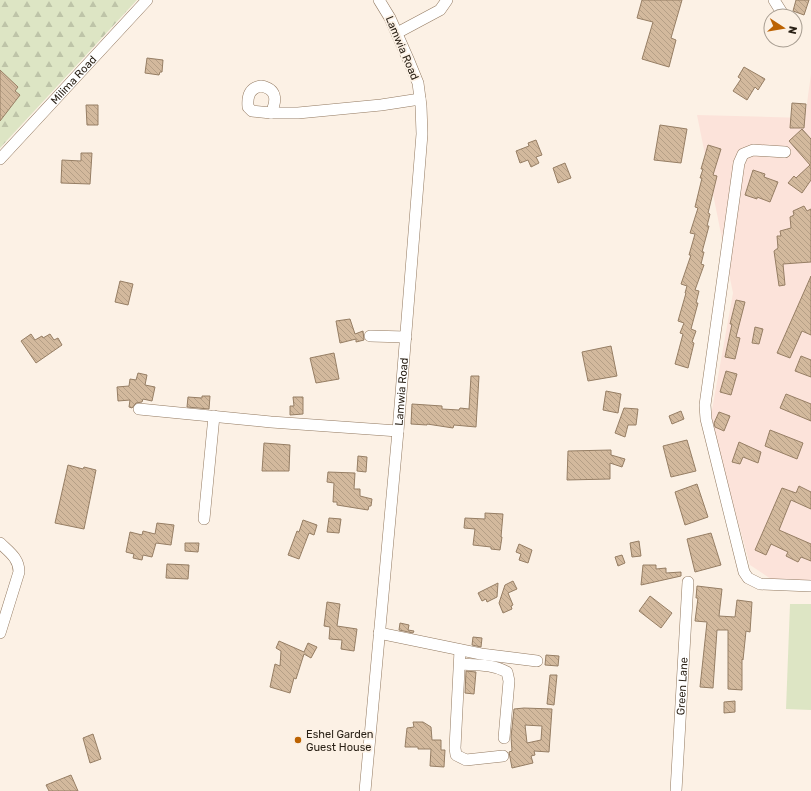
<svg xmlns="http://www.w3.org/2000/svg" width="811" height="791" viewBox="0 0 811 791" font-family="Rubik,sans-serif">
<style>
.education{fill:#fce3da}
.forest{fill:url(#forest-firs)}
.garden{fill:#dde5c4}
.building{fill:url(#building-back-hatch);stroke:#967e64;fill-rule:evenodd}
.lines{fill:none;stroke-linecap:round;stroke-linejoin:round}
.minor-casing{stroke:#927960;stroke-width:12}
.minor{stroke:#fff;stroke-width:11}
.poi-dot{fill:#bc6201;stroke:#fcf1e5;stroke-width:1.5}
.labels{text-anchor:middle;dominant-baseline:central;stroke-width:3.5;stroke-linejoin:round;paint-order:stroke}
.street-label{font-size:11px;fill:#281f14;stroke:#fcf1e5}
.poi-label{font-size:11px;fill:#281f14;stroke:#fcf1e5;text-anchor:start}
</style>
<defs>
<pattern id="forest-firs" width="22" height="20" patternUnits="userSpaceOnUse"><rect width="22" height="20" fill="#dde5c4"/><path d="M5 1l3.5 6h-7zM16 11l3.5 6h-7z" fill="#bec4a8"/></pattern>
<pattern id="building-back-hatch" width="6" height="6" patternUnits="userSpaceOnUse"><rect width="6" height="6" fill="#d3b99d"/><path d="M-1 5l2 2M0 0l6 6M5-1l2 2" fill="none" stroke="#b59f86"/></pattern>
</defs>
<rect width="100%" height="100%" fill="#fcf1e5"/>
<polygon class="education" points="811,74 811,581 771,579 750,565 710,421 733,293 697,115 805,118"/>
<polygon class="forest" points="0,0 137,0 0,148"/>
<polygon class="garden" points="790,604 811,604 811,710 786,709"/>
<g class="building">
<polygon points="642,0 682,0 671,38 676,40 669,67 642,59 653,22 637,18"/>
<polygon points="796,0 809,0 804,15 793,11"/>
<polygon points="147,58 163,60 162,72 160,72 159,75 145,73"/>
<polygon points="744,67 765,79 758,90 755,87 747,100 733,91 741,79 738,77"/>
<polygon points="0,70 18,87 15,91 20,95 0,121"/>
<polygon points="792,103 806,104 804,128 790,128"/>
<polygon points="86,105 98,105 98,125 87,125"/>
<polygon points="660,125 687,129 681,163 654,160"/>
<polygon points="802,129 811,139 811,180 802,193 788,183 794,176 796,178 810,165 789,141"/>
<polygon points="536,140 542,155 536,157 539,163 531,167 528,160 520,163 516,151 529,146 528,143"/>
<polygon points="708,145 721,149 713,175 717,176 708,213 710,214 707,226 709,226 702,252 704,252 701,264 704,265 695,290 699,291 696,303 698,303 691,329 696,331 692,342 694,343 688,368 675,364 683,334 680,333 684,323 678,321 686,293 685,293 687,286 681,284 691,255 689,255 695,234 690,233 698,208 695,207 702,178 700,178 703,169 701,169"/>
<polygon points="81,153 92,153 90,184 61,183 62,160 81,161"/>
<polygon points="565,163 571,178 558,183 553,168"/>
<polygon points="753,170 765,174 764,177 778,182 770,202 757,197 757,199 745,195"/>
<polygon points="804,206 807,211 811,209 811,262 783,264 785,285 779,286 774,251 778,248 777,236 781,236 780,231 791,228 790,217 794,215 793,211"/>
<polygon points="811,276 811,335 802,331 790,358 777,353"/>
<polygon points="120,281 133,284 128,305 115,302"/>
<polygon points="736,300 745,302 736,337 740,338 735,359 725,357 732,324 730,324"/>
<polygon points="350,319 355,334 363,331 364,340 356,342 356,339 340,343 336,321"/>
<polygon points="755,327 763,329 759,344 752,343"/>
<polygon points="31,334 35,340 42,336 43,338 50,334 54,340 58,338 62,345 36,363 21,341"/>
<polygon points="611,346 617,376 588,381 582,352"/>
<polygon points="334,353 339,379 316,383 310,358"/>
<polygon points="801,356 811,360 811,377 795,371"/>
<polygon points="726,371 737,374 731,395 720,392"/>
<polygon points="138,373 147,375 145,385 155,387 152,401 143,399 142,402 136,403 132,408 129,407 130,400 118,401 117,387 129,386 130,379 136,380"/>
<polygon points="471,376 479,376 476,427 454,425 453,428 427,424 427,425 411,424 412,404 442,406 442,409 459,410 460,408 469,409"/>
<polygon points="606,391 621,394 618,413 603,410"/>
<polygon points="786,394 811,404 811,421 780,408"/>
<polygon points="202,396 210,396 209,409 187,407 188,397 202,398"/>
<polygon points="293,397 303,397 303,414 290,415 290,406 294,406"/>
<polygon points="624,408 638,409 636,425 628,425 625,437 615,433"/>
<polygon points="681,411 684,419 672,424 669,416"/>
<polygon points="719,412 730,416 724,431 715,427 714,423"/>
<polygon points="770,430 803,443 797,459 765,446"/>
<polygon points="687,440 696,471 671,477 663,446"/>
<polygon points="739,442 761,452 758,463 743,457 740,464 732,462"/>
<polygon points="264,443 290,445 289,471 262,471"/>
<polygon points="611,450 611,455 625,459 622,467 610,463 610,479 567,480 568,451"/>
<polygon points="358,456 367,457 366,472 357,471"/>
<polygon points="68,465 83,469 84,467 96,470 84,529 55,523"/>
<polygon points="328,472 355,473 354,489 360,489 360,496 372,499 371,506 369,506 368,510 337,505 337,502 333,502 334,483 327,482"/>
<polygon points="697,484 708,517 685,525 675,492"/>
<polygon points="799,486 811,492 811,509 791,500 779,530 811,544 811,561 801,557 798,562 786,556 788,552 771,544 766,555 755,550 782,488 796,493"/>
<polygon points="485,513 503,514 501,537 502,537 500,550 491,549 491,547 473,545 475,529 464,528 465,518 485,519"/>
<polygon points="329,518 341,519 339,533 327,532"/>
<polygon points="303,520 317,525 314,535 309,533 299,559 288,555 297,531 299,532"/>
<polygon points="157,523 174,525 171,545 156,543 152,557 143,555 142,560 133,558 134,554 126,552 130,532 142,535 143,531 155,534"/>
<polygon points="711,533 721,565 695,572 687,539"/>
<polygon points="639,541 641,556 632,557 630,543"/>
<polygon points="185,543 199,543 198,552 185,551"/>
<polygon points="519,544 532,550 528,563 519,560 521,554 516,552"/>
<polygon points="622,555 625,563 618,566 615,557"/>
<polygon points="167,564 189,565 188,579 166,578"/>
<polygon points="643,565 656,565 656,569 666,568 666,573 681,572 681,576 641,585"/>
<polygon points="513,581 517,589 508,593 513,605 511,606 512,609 503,613 499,603 505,585"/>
<polygon points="498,583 497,597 487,602 486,599 482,601 478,593"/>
<polygon points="697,586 722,589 719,616 735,617 737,600 752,602 750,632 746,631 743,660 742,659 742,690 728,689 728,630 717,630 713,688 700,687 707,622 695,621 698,598 696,598"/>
<polygon points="650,596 672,613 661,628 639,611"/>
<polygon points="327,602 340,604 337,626 357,629 354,651 341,649 342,640 329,639 330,627 324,626"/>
<polygon points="400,623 409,625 408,630 414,631 413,633 399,630"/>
<polygon points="473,637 482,638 481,647 472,645"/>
<polygon points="279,641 304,652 308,643 317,647 311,658 304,654 296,679 294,678 290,693 270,687 275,664 280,666 281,651 276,648"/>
<polygon points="546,655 559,656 558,666 545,665"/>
<polygon points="466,671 476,672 474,694 465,693"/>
<polygon points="550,675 557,675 554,705 547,704"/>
<polygon points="735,701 735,712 724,713 724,702"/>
<path d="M524,708l28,1 -3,43 -15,-1 1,4 -4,1 2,7 -21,5 -3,-16 3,-1 -1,-14 3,-28zM525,725l17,1 -1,14 -14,3z"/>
<polygon points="413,722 423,722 431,727 432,740 441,740 441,750 445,750 444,767 430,766 431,749 418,749 418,747 405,747 407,728 414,727"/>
<polygon points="93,734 101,759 90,763 83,738"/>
<polygon points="71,775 78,791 49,791 46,785"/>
</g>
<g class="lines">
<defs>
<g id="minor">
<polyline points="774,0 784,16"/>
<polyline points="397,33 440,10 447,0"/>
<path d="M261,86c16,3 16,14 10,27l-19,-2 -4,-4c-1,-11 2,-19 13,-21z"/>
<polyline points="271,113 298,113 381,105 420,99"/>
<polyline points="785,152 753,150 743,154 739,163 705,405 706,419 710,435 744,572 748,578 760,584 811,586"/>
<path id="s1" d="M0,159l147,-159"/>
<polyline points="370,336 406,337"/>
<polyline points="139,409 271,422 398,431"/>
<polyline points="204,519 214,416"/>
<path d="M0,543c9,9 19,15 19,29l-19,61"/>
<polyline points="379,633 481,654 537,661"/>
<polyline points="460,650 455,748 456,755 466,760 503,756"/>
<path d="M460,664c17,1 32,0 47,8l2,9 -5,57"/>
<path id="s2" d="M365,791l33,-360 24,-297 -1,-28 -3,-23 -9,-22 -19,-43 -11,-18"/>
<path id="s3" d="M676,791l12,-209"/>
</g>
</defs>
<use href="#minor" class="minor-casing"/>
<use href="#minor" class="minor"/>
</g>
<circle class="poi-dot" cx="298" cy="740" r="4"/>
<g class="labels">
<g class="street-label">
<text transform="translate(402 48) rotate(67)">Lamwia Road</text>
<text stroke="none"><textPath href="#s1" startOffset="108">Milima Road</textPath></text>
<text stroke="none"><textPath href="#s2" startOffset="401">Lamwia Road</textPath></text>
<text stroke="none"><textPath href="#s3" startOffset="105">Green Lane</textPath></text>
</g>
<g class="poi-label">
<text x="306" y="734">Eshel Garden<tspan x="306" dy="13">Guest House</tspan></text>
</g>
</g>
<g transform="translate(783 28) rotate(102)"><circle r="19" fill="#fcf1e5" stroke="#a79d91"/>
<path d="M0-3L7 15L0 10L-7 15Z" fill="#bc6201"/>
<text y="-6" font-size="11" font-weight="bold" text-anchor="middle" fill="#281f14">N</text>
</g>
</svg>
